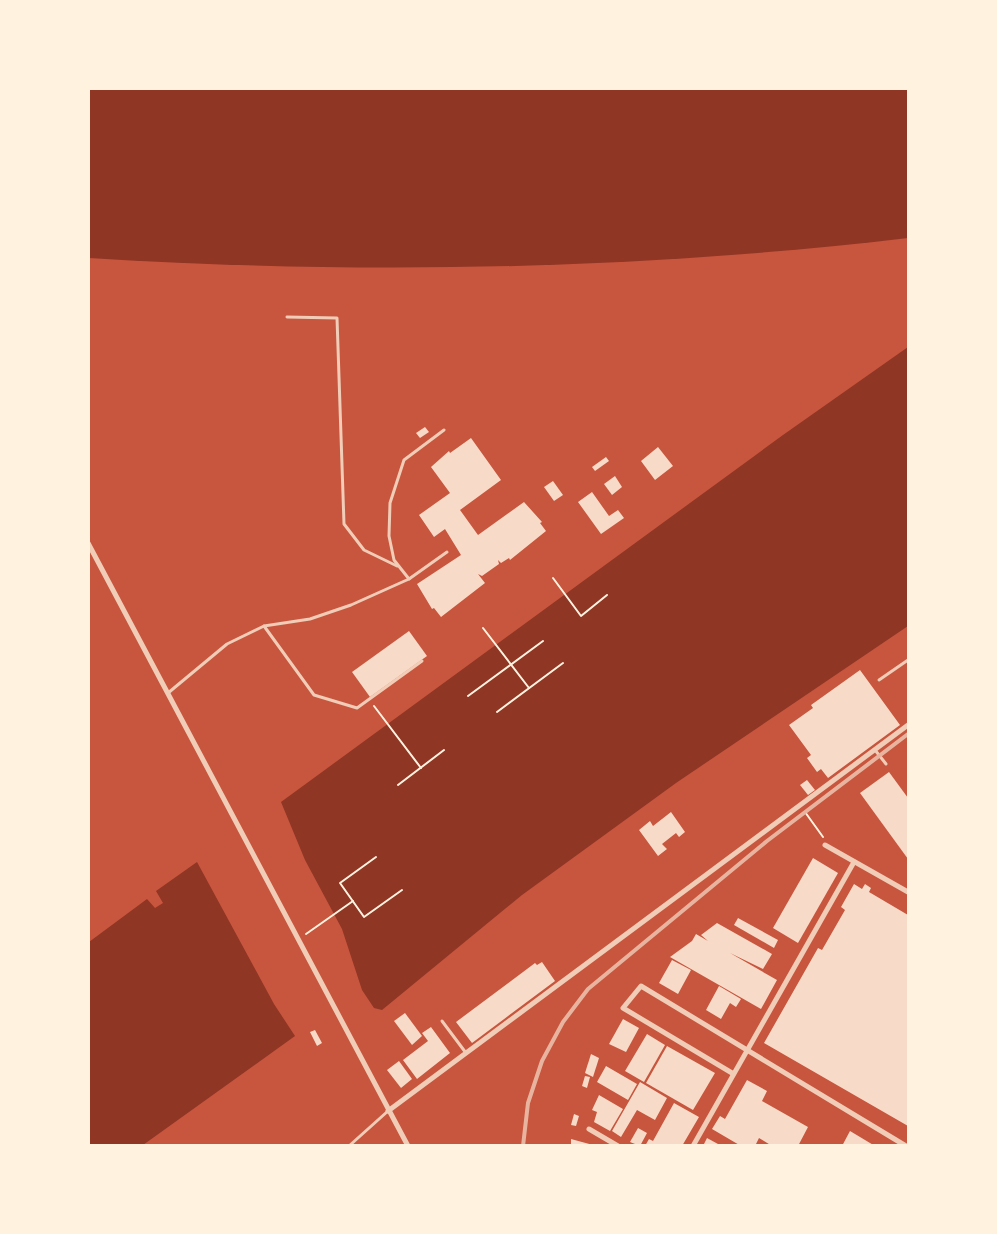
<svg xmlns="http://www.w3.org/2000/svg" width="997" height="1234" viewBox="0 0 997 1234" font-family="Ubuntu,sans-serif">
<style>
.water{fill:#8f3625}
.building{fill:#f7dbc8}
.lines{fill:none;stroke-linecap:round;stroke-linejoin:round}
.path{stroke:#fff3e0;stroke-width:2}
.service{stroke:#f1ccb7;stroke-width:3}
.minor{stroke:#f1ccb7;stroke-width:5}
.rail{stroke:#e9b49f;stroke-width:4}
</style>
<rect width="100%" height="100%" fill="#c8553d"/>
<g class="water">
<path d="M88,89h820v149c-271,32 -547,37 -819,20z"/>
<polygon points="908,347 908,626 676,783 522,895 382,1010 374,1008 362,990 342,929 305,860 281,802 783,435"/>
<polygon points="197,862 274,1004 295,1036 143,1145 89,1145 89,942 147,899 155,908 163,903 156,891"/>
</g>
<g class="building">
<polygon points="425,427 429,432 420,438 416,433"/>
<polygon points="471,438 501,480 460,510 478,535 524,502 542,522 540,523 546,531 510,560 509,558 501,563 498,560 499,564 482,576 478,574 485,583 441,617 434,608 432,609 417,584 461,555 445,529 434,537 419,515 450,493 431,467 449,451 450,453"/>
<polygon points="658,447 673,466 655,480 641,461"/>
<polygon points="606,457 609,461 595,471 592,467"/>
<polygon points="615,476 622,487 612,495 604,484"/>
<polygon points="553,481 563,495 554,501 544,487"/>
<polygon points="592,492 609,516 618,510 624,518 601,534 578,502"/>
<polygon points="409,631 427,656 370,697 352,672"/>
<polygon points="860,670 900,725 828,778 821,769 817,772 807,758 811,755 789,725 813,708 811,705"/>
<polygon points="889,772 908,798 908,859 860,793"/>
<polygon points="807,780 815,790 808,795 800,785"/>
<polygon points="671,812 685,832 679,837 676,833 662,844 667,849 658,856 639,830 650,821 653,826"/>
<polygon points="813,858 838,873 798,943 773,928"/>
<polygon points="854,884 862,889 865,884 871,888 869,892 908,915 908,1126 764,1043 818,948 822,950 845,910 841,907"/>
<polygon points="738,918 778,940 774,948 734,925"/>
<polygon points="717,923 772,954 763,969 730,953 777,980 761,1009 670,957 692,941 696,934 708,941 701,935"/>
<polygon points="672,960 691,970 678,994 659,983"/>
<polygon points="542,962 555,981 472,1043 456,1022 535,963 537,965"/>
<polygon points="719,986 741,999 736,1007 730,1003 721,1019 706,1010"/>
<polygon points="405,1013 422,1036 412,1045 394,1021"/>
<polygon points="623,1019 639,1028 626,1052 609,1044"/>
<polygon points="431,1027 450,1053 417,1079 403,1060 428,1041 422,1033"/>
<polygon points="315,1030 322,1043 317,1046 310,1032"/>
<polygon points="647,1034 665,1045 644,1082 625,1071"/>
<polygon points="667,1046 715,1073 693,1110 646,1083"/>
<polygon points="591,1054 599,1058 593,1077 585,1073"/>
<polygon points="399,1061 412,1079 401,1088 387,1070"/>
<polygon points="606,1066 637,1084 628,1100 597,1082"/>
<polygon points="585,1076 590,1077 587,1088 582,1086"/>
<polygon points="747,1080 767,1091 762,1101 808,1127 798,1146 772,1146 759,1138 755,1146 741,1146 712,1129 720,1116 725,1119"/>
<polygon points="640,1082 667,1098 655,1120 637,1110 621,1137 612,1131"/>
<polygon points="599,1095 623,1109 610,1131 594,1122 597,1112 592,1110"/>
<polygon points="674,1103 699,1117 682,1146 645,1146 649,1139 653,1141"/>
<polygon points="574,1114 579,1116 576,1126 571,1125"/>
<polygon points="638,1128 647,1133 640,1146 630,1142"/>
<polygon points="850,1131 875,1146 842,1146"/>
<polygon points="707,1138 718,1144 717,1146 703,1146"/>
<polygon points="571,1139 593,1145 593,1146 571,1146"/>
</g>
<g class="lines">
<g class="path">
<polyline points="553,578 581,616 607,595"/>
<polyline points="483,628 529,688"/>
<polyline points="468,696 543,641"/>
<polyline points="374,706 421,768"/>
<polyline points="497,712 563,663"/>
<polyline points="398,785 444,750"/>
<polyline points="805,812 823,837"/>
<polyline points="376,857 340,883 364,917 402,890"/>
<polyline points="306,934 353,901"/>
</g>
<g class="service">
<polyline points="287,317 337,318 344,524 364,550 397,566"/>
<polyline points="409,579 447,552"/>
<polyline points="264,626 314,695 357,708 422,661"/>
<polyline points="879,680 908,660"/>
<polyline points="168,693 227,644 264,626 310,619 351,605 409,579 394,560 389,536 390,503 404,460 444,430"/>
<polyline points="875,750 886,764"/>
<polyline points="442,1021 466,1053"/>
<polyline points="349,1146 388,1111"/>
</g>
<g class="minor">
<polyline points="88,543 408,1146"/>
<polyline points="825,845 908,892"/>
<polyline points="732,1073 623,1008 641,986 906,1146"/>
<polyline points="388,1111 908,725"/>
<polyline points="589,1129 618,1146"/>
<polyline points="693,1146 854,862"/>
</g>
<polyline class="rail" points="523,1146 528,1103 542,1061 563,1022 588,989 767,841 908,734"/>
</g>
<rect width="997" height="1234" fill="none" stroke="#fff3e0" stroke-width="180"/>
</svg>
